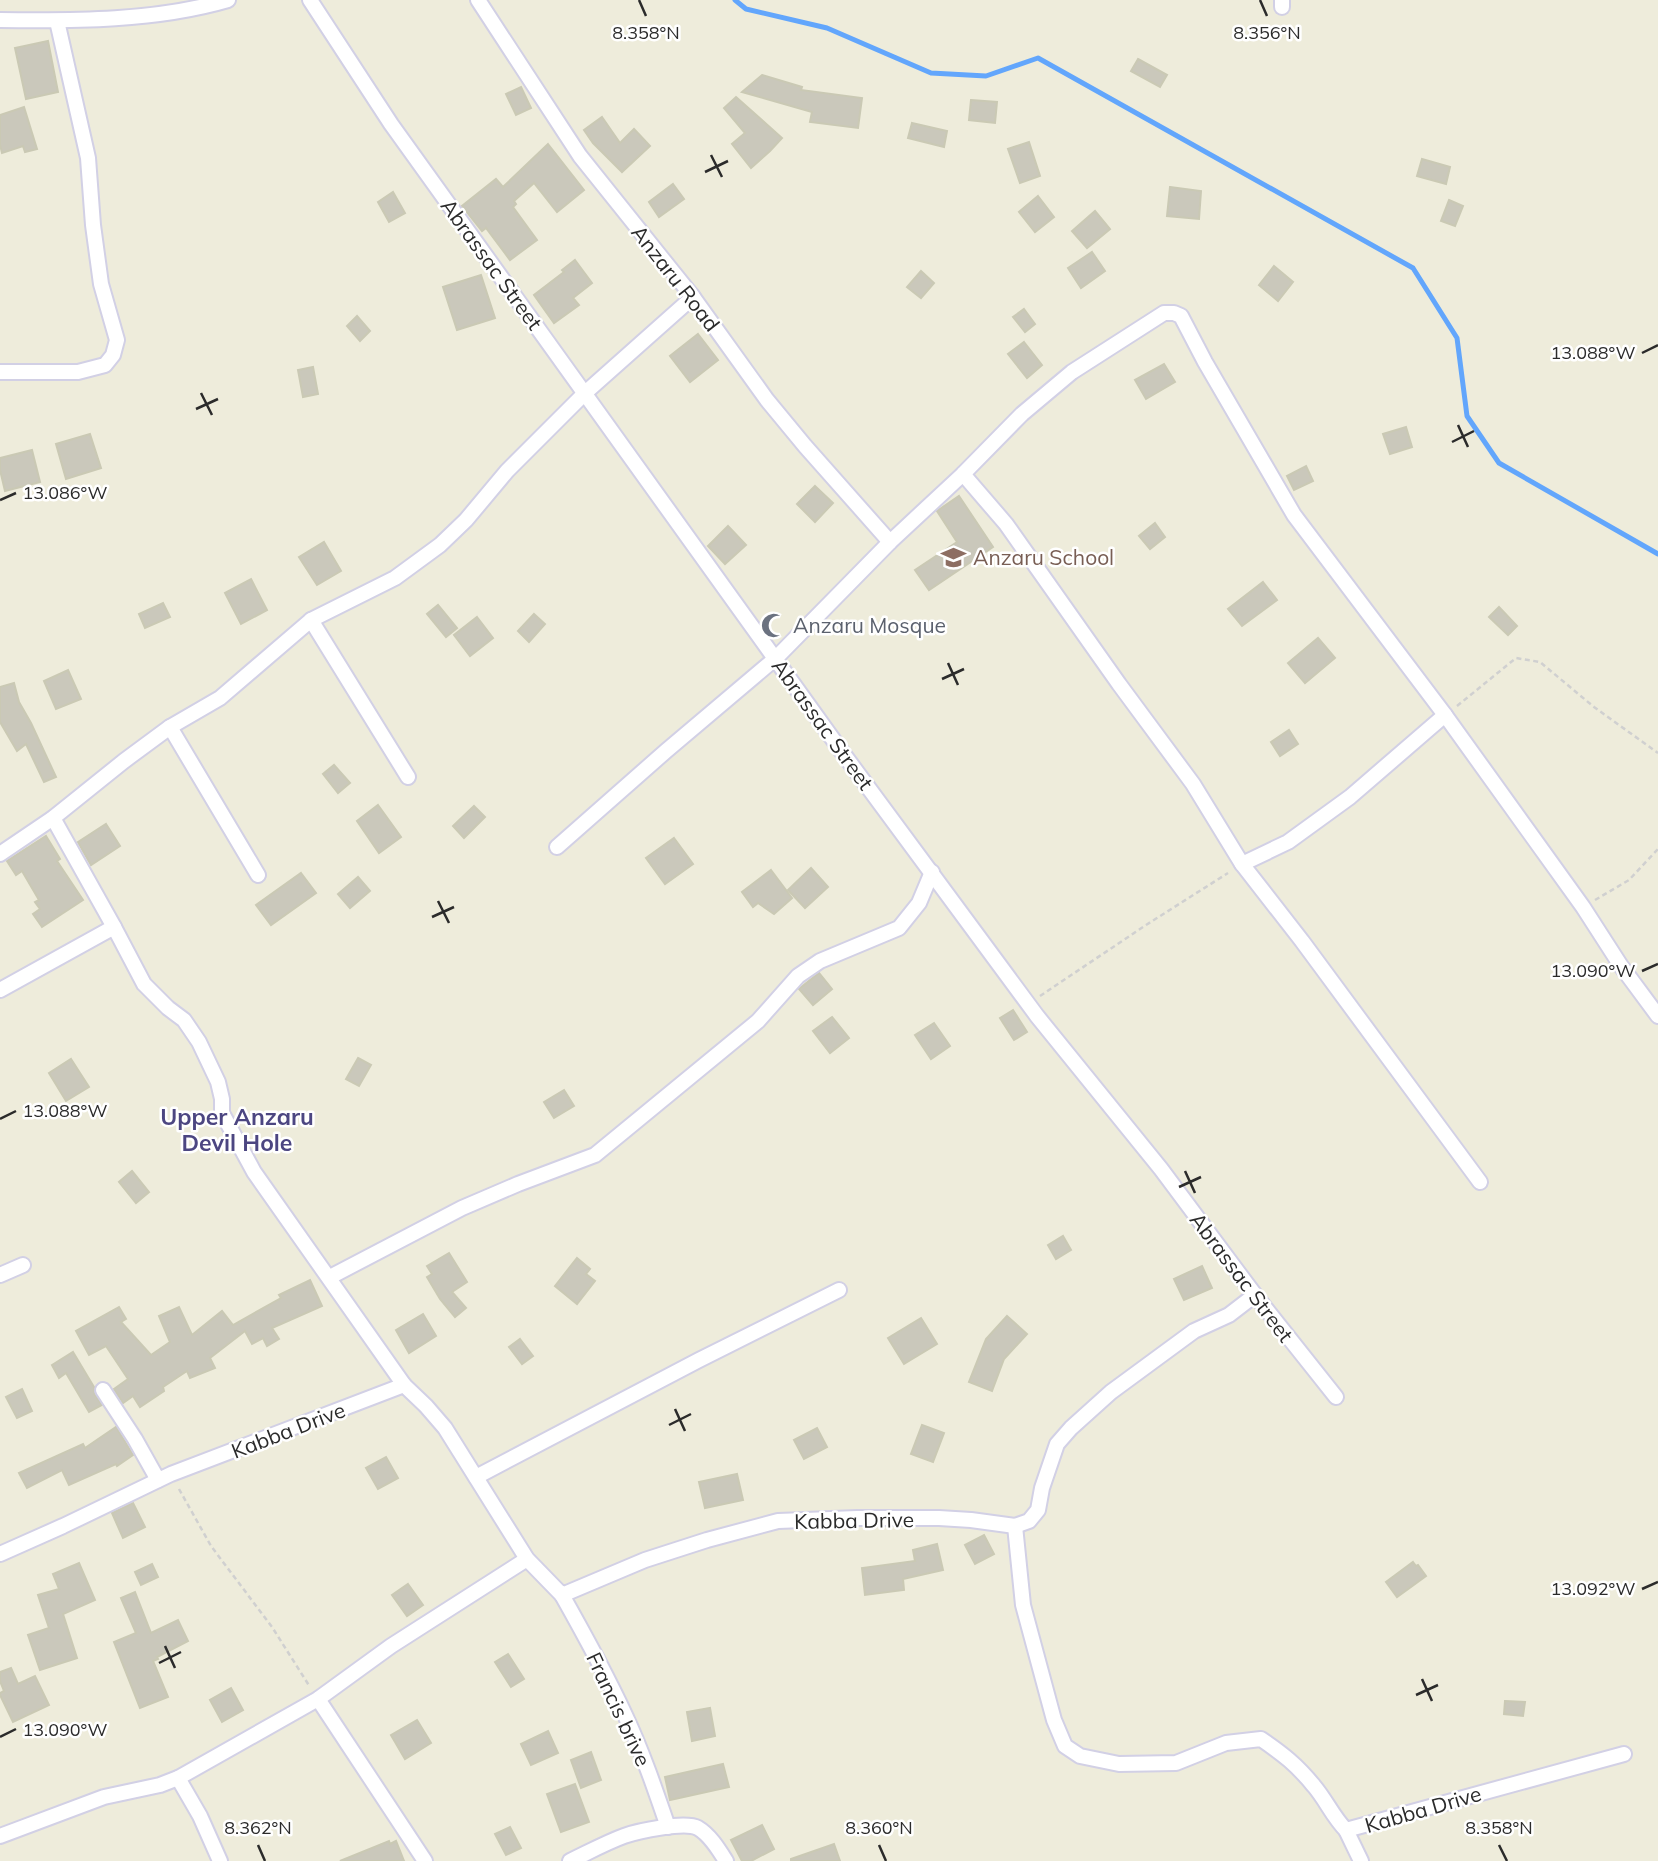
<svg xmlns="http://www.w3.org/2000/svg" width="1658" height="1861" viewBox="0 0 1658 1861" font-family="Mulish,sans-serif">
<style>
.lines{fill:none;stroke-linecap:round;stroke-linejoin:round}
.stream{stroke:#62a6fc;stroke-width:5}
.building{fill:#cac8bb;stroke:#cac9b4;stroke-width:2}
.street-casing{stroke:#d2d0e5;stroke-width:18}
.path{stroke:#d0d0d0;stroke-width:2.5;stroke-dasharray:5 3.5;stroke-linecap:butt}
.street{stroke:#fff;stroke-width:14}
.ticks{fill:none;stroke:#2b2b2b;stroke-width:2.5}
.labels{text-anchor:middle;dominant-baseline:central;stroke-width:5;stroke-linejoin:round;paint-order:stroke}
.street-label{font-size:21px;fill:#2b2b2b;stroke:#fff}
.education-label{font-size:21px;fill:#785e54;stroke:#fff;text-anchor:start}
.worship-label{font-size:21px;fill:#5b616d;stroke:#fff;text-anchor:start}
.neighbourhood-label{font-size:23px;font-weight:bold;fill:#4c4681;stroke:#fff}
.ticks-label{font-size:18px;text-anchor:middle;fill:#2b2b2b;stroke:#fff;stroke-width:5;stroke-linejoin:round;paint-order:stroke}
</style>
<rect width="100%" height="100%" fill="#eeecdb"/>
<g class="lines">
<polyline class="stream" points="735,0 746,9 827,28 931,73 986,76 1038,58 1413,268 1457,338 1467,416 1499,463 1658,554"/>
</g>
<g class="building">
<polygon points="48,41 58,92 26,99 15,48"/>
<polygon points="1138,59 1167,75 1160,87 1131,71"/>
<polygon points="762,75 802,87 801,90 862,98 858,128 810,122 812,112 742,92"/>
<polygon points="521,87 531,108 516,115 506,94"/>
<polygon points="736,97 782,138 770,151 751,168 732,144 745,133 724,108"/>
<polygon points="971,100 997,102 995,123 969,120"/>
<polygon points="24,107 37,149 25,152 23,146 2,153 0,145 0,115"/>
<polygon points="602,117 620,143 634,129 650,146 622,172 593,143 584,130"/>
<polygon points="912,123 947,131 944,147 908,138"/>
<polygon points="1029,142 1040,176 1020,183 1008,149"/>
<polygon points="548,144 584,190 557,212 534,183 514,201 516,204 513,207 537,240 510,260 486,228 482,231 462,206 496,179 503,187"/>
<polygon points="1422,159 1450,167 1446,184 1417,176"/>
<polygon points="673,184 684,199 659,217 649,202"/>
<polygon points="1170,187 1201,191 1199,219 1167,216"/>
<polygon points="393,192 405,213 389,222 378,202"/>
<polygon points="1038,196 1054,217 1035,232 1019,212"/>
<polygon points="1449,200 1463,206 1455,226 1441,221"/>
<polygon points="1095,211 1110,229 1087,248 1072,231"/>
<polygon points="1092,252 1105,271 1081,288 1068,268"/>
<polygon points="575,260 592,283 573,298 579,305 554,323 534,295 564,272 562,270"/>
<polygon points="1274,266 1293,282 1278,301 1259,285"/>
<polygon points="921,271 934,283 921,298 907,287"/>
<polygon points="481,275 495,318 457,330 443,287"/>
<polygon points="1024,309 1035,324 1025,332 1013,317"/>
<polygon points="357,316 370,331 360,341 347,326"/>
<polygon points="698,334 718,360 690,382 670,356"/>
<polygon points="1024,342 1042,365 1027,378 1008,354"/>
<polygon points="1164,364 1175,382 1146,399 1135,380"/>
<polygon points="313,367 318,394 303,397 298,370"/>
<polygon points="1406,427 1412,447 1390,454 1383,434"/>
<polygon points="90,434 101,468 66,479 56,444"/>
<polygon points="32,450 40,482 5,491 0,470 0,458"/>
<polygon points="1306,466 1313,481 1294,490 1287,476"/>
<polygon points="815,486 833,503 815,522 797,504"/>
<polygon points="959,496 993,547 929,590 915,570 957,542 937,511"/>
<polygon points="1155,523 1165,537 1150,549 1139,536"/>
<polygon points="728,526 746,545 725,564 708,546"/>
<polygon points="324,542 341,571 317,585 299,557"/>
<polygon points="251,579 267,610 241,624 225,593"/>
<polygon points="1263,582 1277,600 1242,626 1228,609"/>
<polygon points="163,603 170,617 145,628 139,614"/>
<polygon points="438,605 457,628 446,637 427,614"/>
<polygon points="1499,607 1517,626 1508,635 1489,617"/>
<polygon points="534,614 545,624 529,642 518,631"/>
<polygon points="477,617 493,638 470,656 454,635"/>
<polygon points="1318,638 1335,658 1305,683 1288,663"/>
<polygon points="68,670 81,699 56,709 44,681"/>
<polygon points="14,683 19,702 31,723 56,777 44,782 26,744 17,751 0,722 0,687"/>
<polygon points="1289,730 1298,744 1280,756 1271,742"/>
<polygon points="334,765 350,783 338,793 323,774"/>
<polygon points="378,805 401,837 379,853 357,821"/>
<polygon points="474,806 485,817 464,838 453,826"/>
<polygon points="106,824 120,846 91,865 78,842"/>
<polygon points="46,836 60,859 57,861 83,900 42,927 33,914 40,909 35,902 39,900 22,871 16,875 7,861"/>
<polygon points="674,838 693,864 665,884 646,858"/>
<polygon points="811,868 828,887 805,908 788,890"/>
<polygon points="771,870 792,898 774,914 758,903 753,907 742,892"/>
<polygon points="301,873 316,893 271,925 256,905"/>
<polygon points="358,877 370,891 350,908 338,894"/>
<polygon points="819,973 832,989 813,1005 799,989"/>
<polygon points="1013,1010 1027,1032 1014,1040 1000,1018"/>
<polygon points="832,1017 849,1038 830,1053 813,1031"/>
<polygon points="934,1023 950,1046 931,1059 915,1035"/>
<polygon points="358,1058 371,1065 359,1086 346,1079"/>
<polygon points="71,1059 89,1087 66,1101 49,1073"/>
<polygon points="564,1090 574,1106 554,1118 544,1102"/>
<polygon points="132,1171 149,1192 136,1203 119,1182"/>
<polygon points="1063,1236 1071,1250 1056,1259 1048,1245"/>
<polygon points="449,1253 467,1282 452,1292 466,1308 455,1317 440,1299 427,1277 432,1274 427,1266"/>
<polygon points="577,1258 590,1269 586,1274 595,1281 577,1304 555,1286"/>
<polygon points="1202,1266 1212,1288 1184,1300 1174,1279"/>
<polygon points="310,1280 322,1306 272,1328 279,1339 267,1346 263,1338 252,1344 245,1331 210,1358 215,1368 190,1378 187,1371 163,1387 164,1391 140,1407 133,1396 123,1403 114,1389 128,1379 106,1346 89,1355 76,1331 119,1307 126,1319 121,1322 151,1355 170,1342 159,1316 179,1307 192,1335 222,1311 233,1325 281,1298 279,1295"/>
<polygon points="423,1314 436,1336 409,1353 396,1330"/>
<polygon points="1007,1316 1027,1334 1004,1359 992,1391 969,1382 986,1339"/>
<polygon points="921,1318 937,1344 904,1364 888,1338"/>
<polygon points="520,1339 533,1356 522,1364 509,1347"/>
<polygon points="73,1352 94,1387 95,1395 102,1405 89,1412 66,1373 59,1378 52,1365"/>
<polygon points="22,1389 32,1411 17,1418 6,1397"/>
<polygon points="922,1425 944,1433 933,1462 911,1454"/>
<polygon points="116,1427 133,1455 117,1466 116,1464 69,1485 62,1470 27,1488 19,1473 83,1444 85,1448"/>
<polygon points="817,1428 827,1447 804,1459 794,1440"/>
<polygon points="386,1457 398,1478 378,1489 366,1468"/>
<polygon points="737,1474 743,1500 705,1508 699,1482"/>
<polygon points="133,1503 145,1527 123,1538 112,1513"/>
<polygon points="984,1535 994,1554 975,1564 965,1545"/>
<polygon points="937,1544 943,1570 903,1579 904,1590 865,1595 862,1568 915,1561 913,1550"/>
<polygon points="1413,1562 1416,1566 1418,1565 1426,1576 1397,1597 1386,1582"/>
<polygon points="79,1563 95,1600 63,1614 77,1658 40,1670 28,1635 49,1628 38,1595 59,1589 53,1574"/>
<polygon points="152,1564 158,1577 141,1585 135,1572"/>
<polygon points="408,1584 423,1605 407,1616 392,1595"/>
<polygon points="135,1592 151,1633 178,1620 188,1641 157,1657 158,1659 153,1661 168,1697 140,1708 114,1642 136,1633 121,1598"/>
<polygon points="508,1654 524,1679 511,1687 495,1662"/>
<polygon points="11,1668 18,1684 35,1676 49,1705 13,1722 0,1695 0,1693 4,1691 0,1681 0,1672"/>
<polygon points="231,1688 243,1710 222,1722 210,1700"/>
<polygon points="1505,1701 1525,1702 1523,1716 1504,1714"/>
<polygon points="710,1708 715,1736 692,1741 687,1712"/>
<polygon points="417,1720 431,1743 405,1759 391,1735"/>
<polygon points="548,1731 558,1753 531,1765 521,1744"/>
<polygon points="591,1752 601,1780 581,1788 571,1760"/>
<polygon points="723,1764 729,1787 670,1800 665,1777"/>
<polygon points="575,1784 589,1822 561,1832 547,1794"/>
<polygon points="762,1825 774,1849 751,1861 742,1861 731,1840"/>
<polygon points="510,1827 521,1848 506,1855 495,1834"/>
<polygon points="389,1841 390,1844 396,1841 404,1861 340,1861"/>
<polygon points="834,1844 840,1861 791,1861 791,1859"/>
</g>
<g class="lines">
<defs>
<g id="street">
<polyline points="310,0 391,124 845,756 1037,1016 1161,1169 1255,1295 1336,1397"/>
<polyline points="478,0 580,156 693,297 767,400 805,446 890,542"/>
<polyline points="1282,7 1282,0"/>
<path d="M0,20c75,1 156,1 228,-20"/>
<polyline points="0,372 78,372 105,365 113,355 117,340 101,284 93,225 88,158 57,21"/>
<polyline points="963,474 1006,524 1119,684 1193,784 1242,864 1288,842 1350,797 1445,715"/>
<polyline points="311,620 408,777"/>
<polyline points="170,727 258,875"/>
<polyline points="557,847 666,751 776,658 890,542 963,474 1022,414 1072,372 1164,313 1174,313 1181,316 1205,362 1294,515 1445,715 1583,907 1621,966 1658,1016"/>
<polyline points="0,854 53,818 124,761 170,727 220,698 311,620 395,578 440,545 466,520 507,471 585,393 693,297"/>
<polyline points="1242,864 1302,941 1480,1182"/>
<polyline points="114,927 144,984 168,1008 184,1020 199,1042 218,1082 222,1099 222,1113 254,1172 404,1385 426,1406 445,1428 527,1559 562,1595 645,1560 707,1540 778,1521 857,1518 939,1518 971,1520 1015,1526 1029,1521 1038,1510 1042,1488 1057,1444 1071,1428 1111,1392 1194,1331 1229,1315 1255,1295"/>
<polyline points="0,990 114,927 53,818"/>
<polyline points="0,1275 23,1265"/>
<polyline points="330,1277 462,1208 518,1184 595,1155 758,1021 798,976 820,961 899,928 919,903 932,872"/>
<polyline points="103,1390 135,1439 158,1480"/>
<polyline points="476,1477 699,1360 839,1290"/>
<path d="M1015,1526l8,79 31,115 11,26 15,10 39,8 57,-1 50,-20 35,-4c22,15 36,26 53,47 12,14 19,31 32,44l278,-76"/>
<polyline points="0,1554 63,1526 171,1474 404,1385"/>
<path d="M562,1595c22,39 44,79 63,120 17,36 30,74 43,112"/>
<polyline points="318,1699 425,1861"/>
<polyline points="178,1778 200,1816 220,1861"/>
<polyline points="1346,1830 1361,1861"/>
<polyline points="0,1836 104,1797 160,1785 178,1778 318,1699 391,1646 527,1559"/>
<path d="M570,1861c17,-8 35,-18 54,-25 14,-5 61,-15 74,-8 12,7 21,22 28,33"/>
</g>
</defs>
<use href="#street" class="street-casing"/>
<g class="path">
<polyline points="1457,706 1516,658 1540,662 1594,707 1658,753"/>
<polyline points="1595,900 1629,880 1658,849"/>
<polyline points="1040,996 1146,925 1228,873"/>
<polyline points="179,1489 211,1546 272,1627 310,1687"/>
</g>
<use href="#street" class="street"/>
</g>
<path class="ticks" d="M639,0l7,16M1260,0l7,16M711,155l11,22M705,172l23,-11M1642,353l16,-8M201,393l11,22M196,409l22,-10M1458,425l10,22M1452,442l22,-11M0,500l16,-7M948,663l10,22M942,679l22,-10M438,901l11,22M432,917l22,-10M1642,971l16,-7M0,1119l16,-8M1185,1171l10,22M1179,1187l22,-10M675,1409l10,22M669,1425l22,-11M1642,1589l16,-7M165,1646l10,22M159,1663l22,-11M1422,1679l10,22M1416,1695l22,-10M0,1737l16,-8M258,1845l7,16M879,1845l7,16M1499,1845l8,16"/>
<defs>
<symbol id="school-bare" viewBox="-9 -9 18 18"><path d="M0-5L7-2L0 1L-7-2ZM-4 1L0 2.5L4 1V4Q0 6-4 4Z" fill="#8d6e63" stroke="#fff" stroke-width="2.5" paint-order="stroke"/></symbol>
<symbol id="mosque-bare" viewBox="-9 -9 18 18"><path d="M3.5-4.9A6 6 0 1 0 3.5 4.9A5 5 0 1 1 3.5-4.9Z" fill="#6b7280" stroke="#fff" stroke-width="2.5" paint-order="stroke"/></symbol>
</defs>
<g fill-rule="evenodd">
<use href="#school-bare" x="936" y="540" width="35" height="35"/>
<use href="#mosque-bare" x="756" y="608" width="35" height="35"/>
</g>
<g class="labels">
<g class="street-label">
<text transform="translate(492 264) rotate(54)">Abrassac Street</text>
<text transform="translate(676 278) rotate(52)">Anzaru Road</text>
<text transform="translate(823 724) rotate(54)">Abrassac Street</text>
<text transform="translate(1242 1277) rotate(53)">Abrassac Street</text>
<text transform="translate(288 1430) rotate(-21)">Kabba Drive</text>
<text transform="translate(854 1520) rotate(-1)">Kabba Drive</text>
<text transform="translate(619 1709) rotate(65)">Francis brive</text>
<text transform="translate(1423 1809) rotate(-16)">Kabba Drive</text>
</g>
<g class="education-label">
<text x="973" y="557">Anzaru School</text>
</g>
<g class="worship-label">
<text x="793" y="625">Anzaru Mosque</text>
</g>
<g class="neighbourhood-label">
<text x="237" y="1116">Upper Anzaru<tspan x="237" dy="26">Devil Hole</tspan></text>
</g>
</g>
<g class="ticks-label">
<text x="646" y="39">8.358°N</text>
<text x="1267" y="39">8.356°N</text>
<text x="1593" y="359">13.088°W</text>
<text x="65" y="499">13.086°W</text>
<text x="1593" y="977">13.090°W</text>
<text x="65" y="1117">13.088°W</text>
<text x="1593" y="1595">13.092°W</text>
<text x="65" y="1736">13.090°W</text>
<text x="258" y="1834">8.362°N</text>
<text x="879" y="1834">8.360°N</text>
<text x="1499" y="1834">8.358°N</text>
</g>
</svg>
